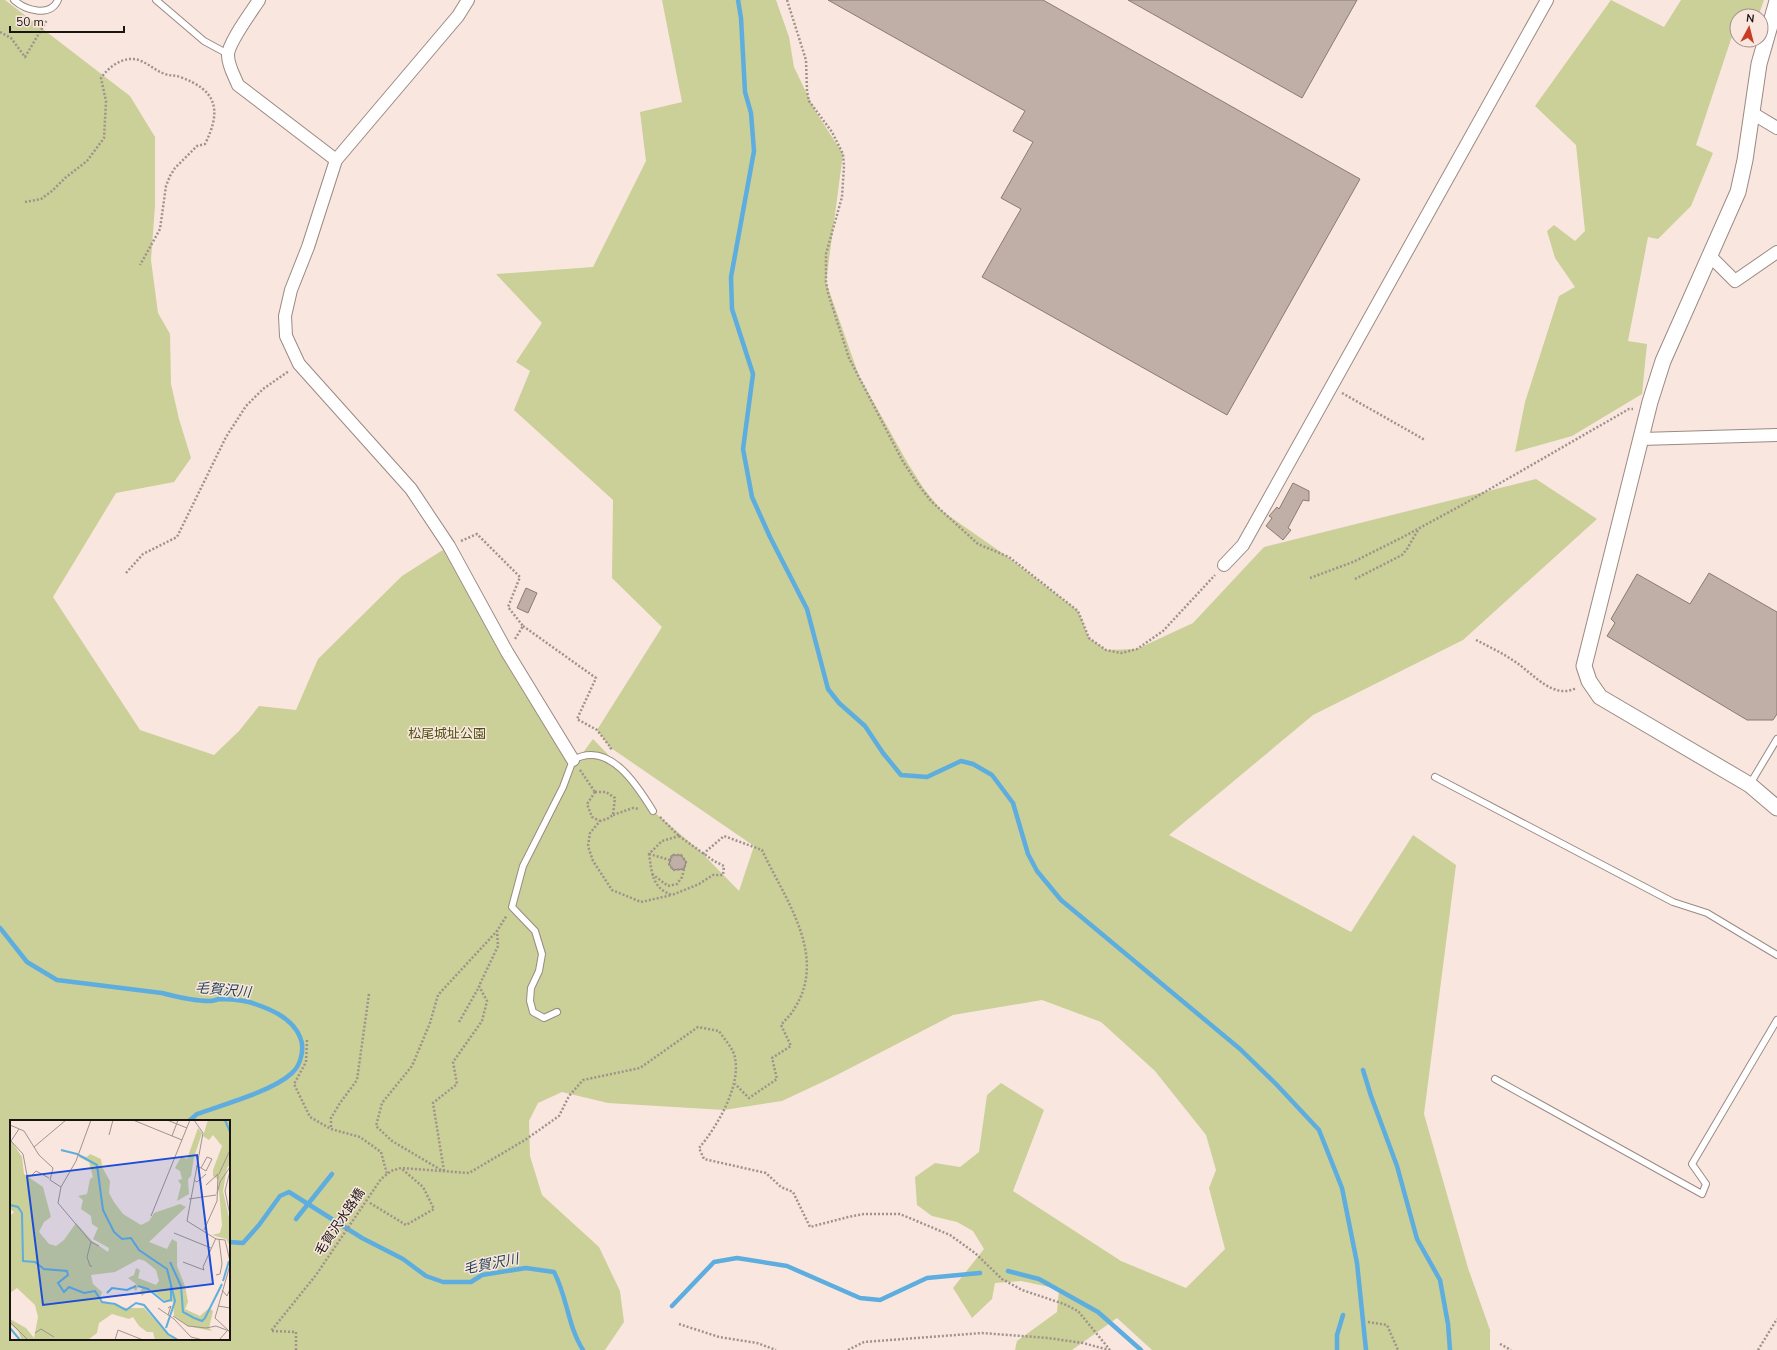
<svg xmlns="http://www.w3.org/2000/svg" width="1777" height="1350" viewBox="0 0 1777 1350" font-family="'Nunito Sans','Noto Sans JP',sans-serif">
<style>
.green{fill:#cbcf98;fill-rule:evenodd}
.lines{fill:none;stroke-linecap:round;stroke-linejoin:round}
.stream{stroke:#5eaddf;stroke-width:4.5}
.building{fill:#bfafa7;stroke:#8a7b73}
.service-casing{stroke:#9a8a83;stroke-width:8}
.minor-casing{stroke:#9a8a83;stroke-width:14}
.tertiary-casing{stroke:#9a8a83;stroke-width:17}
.path{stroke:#9f928c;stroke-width:2.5;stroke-dasharray:2 2;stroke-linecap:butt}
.service{stroke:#fff;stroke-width:6}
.minor{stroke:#fff;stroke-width:12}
.tertiary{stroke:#fff;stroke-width:15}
.labels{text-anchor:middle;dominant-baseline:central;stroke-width:3;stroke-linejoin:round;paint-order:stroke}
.park-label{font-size:13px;fill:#4c4f10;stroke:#f9e7df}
.street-label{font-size:13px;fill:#1b1512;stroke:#f9e7df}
.water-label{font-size:14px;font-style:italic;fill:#1d3f54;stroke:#f9e7df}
.inset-river{fill:none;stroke:#5eaddf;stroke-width:2}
.inset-road{fill:none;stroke:#a0938d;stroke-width:1}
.view{fill:#1d4ed8;fill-opacity:0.15;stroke:#1d4ed8;stroke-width:2}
.inset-edge{fill:none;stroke:#1b1512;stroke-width:2}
</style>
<rect width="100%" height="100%" fill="#f9e7df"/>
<g class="green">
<path d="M0,0h5l125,96 25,41v69l-4,54 7,53 12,21 1,50 8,35 12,39 -17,24 -58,11 -63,104 87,133 74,25 25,-24 20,-25 37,4 22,-51 84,-83 47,-30 124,213 9,-5 11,-15 28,29 32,43 47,40 39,40 15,-45 -143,-98 -14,-18 65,-103 -50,-49 1,-78 -99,-90 16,-39 -14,-9 26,-39 -46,-49 97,-7 53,-106 -6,-49 42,-10 -20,-102h114l13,37 5,30 20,42 29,45 -17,128 33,94 48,86 17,27 18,22 63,44 73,56 11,27 17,12 31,-1 56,-26 71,-76 272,-68 61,40 -134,121 -150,75 -144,120 182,97 62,-97 43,30 -32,249 44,154 22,62v20h-338l-35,-32 -45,32h-57l2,-9 40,-29 2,-23 -38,-8 -26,2 -3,16 -20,19 -19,-30 31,-39 -11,-18 -16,-9 -25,-6 -15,-11 -2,-28 20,-14 25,4 19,-15 8,-57 14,-12 43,27 -31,81 108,70 65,27 39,-39 -16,-61 7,-18 -10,-35 -51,-64 -54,-49 -59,-22 -89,15 -122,63 -49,23 -58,9 -116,-7 -46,-11 -24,11 -9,18 1,35 12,39 57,52 21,44 4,31 -19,28h-605zM11,1121h218v218h-218z"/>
<polygon points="1611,0 1664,27 1681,0 1764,0 1759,14 1740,14 1737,16 1737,21 1696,145 1713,153 1691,206 1658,239 1648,237 1628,341 1647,344 1642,394 1572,436 1515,452 1525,402 1559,296 1575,287 1555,258 1547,231 1554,225 1575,241 1585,231 1576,145 1535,106"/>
</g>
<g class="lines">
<g class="stream">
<polyline points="738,0 741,18 745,92 751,113 754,151 731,277 732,309 753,374 743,449 752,497 770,537 807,609 828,689 839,703 865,726 883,753 901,775 927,777 961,761 973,764 992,775 1013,803 1028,854 1037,871 1061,900 1240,1049 1276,1084 1319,1130 1342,1188 1357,1263 1366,1350"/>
<path d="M0,928l27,34 30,18 105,13c15,4 32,8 48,8 3,0 6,-1 9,-2 9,0 21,1 30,3 19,6 43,15 51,35 5,11 1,28 -8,36 -19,18 -70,32 -95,41l-8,7"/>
<polyline points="1363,1070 1371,1096 1397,1166 1417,1239 1440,1280 1448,1324 1450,1350"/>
<polyline points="296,1219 332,1174"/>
<path d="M229,1242l14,1 16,-18 21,-29 9,-4 73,46 41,21 23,17 17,6h28l11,-7 44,-7 28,4c13,24 14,55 29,78"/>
<polyline points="1008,1271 1039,1279 1098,1312 1141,1350"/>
<polyline points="672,1306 714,1262 737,1258 787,1266 860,1298 880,1300 927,1278 980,1273"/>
<polyline points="1337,1350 1337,1335 1343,1315"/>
</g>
</g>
<g class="building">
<polygon points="828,0 1043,0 1360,179 1227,415 982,277 1021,209 1001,198 1033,142 1013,131 1025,111"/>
<polygon points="1128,0 1357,0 1302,98"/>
<polygon points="1293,483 1309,491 1309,501 1303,500 1288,528 1291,530 1283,540 1266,526 1272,518 1269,516 1277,507 1279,509"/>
<polygon points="1709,573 1777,612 1777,714 1773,720 1747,720 1607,636 1615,623 1611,619 1637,574 1690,604"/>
<polygon points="526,588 537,593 528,613 517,608"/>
<polygon points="672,855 681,855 686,862 684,869 673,870 669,864"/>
</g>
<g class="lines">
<defs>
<g id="service">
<path d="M14,0c11,10 36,18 44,0"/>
<polyline points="156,0 204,41 228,54"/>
<polyline points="1435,777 1673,902 1707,913 1777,955"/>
<polyline points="1750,784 1777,739"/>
<path d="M557,1012l-13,6 -11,-6 -3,-11 1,-13 8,-17 3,-17 -7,-23 -23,-24 11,-41 40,-79 10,-27c36,-20 64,25 80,51"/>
<polyline points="1495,1079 1702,1194 1706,1184 1692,1164 1777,1020"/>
</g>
<g id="minor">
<path d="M259,0c-7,11 -31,43 -31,55 0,11 6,20 10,30l98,75"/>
<polyline points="468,0 458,16 336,160 308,247 291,290 285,316 286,336 299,364 411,489 449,546 507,652 573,760"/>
<polyline points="1752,113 1777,128"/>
<polyline points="1710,256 1735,281 1777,252"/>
<polyline points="1641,439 1777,435"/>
<polyline points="1224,565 1243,545 1547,0"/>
</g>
<polyline id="tertiary" points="1777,1 1759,64 1745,160 1738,192 1663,361 1650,402 1584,666 1589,681 1600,697 1750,785 1777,808"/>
</defs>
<use href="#service" class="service-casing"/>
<use href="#minor" class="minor-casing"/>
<use href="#tertiary" class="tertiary-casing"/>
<g class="path">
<polyline points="787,0 806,60 807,91 809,101 832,132 843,154 844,166 842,197 826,254 826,282 828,293 849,358 902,460 917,483 931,501 978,544 1009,557 1078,611 1089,638 1106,650 1121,653 1137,649 1163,631 1215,575"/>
<polyline points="0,32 11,38 25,57 47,20"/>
<path d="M25,202l16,-3 11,-8 13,-13 22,-17 17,-23 2,-37 -5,-23c8,-12 25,-24 40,-17 8,3 15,10 24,13 5,2 10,1 15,3 37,13 42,33 25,67l-8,2 -22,22 -5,8 -4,10 -6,43 -20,36"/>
<polyline points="1342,393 1425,440"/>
<polyline points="461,541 477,534 520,577 508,607 523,626 515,639"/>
<polyline points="126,573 143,554 177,537 226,437 246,406 263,389 289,371"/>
<polyline points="1310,578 1353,562 1403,537 1462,505 1629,409 1633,409"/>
<polyline points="1355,579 1402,555 1407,549 1418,530"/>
<polyline points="523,626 596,678 577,719 597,730 611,748 609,750"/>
<path d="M1476,640c14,7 28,14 41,23 16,11 37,37 59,25"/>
<polyline points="580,770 595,792"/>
<polyline points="595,792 587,804 592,817 600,821 590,833 588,846 593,861 612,890 641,902 672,895"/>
<polyline points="595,792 606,792 615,798 613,815 607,819 600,821"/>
<polyline points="613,815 633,808 639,809"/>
<polyline points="660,817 679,836"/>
<path d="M679,836l35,25 10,5 -1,9h-10l-14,9 -27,11c-20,-7 -20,-22 -23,-41l13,-13z"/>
<polyline points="649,854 670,860"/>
<path d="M703,854l21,-18 38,14c22,48 67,106 32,159 -3,6 -9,11 -13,16l10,21 -19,12 5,21 -28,19 -14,-14"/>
<polyline points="652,874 668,886 677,884 682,877 686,862 681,855 672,855 669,864 673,870 684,869"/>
<polyline points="369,994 357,1080 340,1103 331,1118 331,1129 360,1137 381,1152 387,1174"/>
<polyline points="459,1022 479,987"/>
<polyline points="307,1040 306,1062 294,1084 310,1117 331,1129"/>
<polyline points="441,1170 392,1141 376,1126 382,1103 412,1066 430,1023 438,995 497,931 507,915"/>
<polyline points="444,1171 433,1103 457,1084 453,1062 482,1021 487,1001 479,986 498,946 497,931"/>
<polyline points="370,1203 406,1225 434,1209 423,1187 402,1169"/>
<polyline points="1368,1322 1387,1325 1398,1350"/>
<polyline points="679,1324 719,1337 757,1343 776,1350"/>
<polyline points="1500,1344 1511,1350"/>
<path d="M296,1350v-18l-25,-1 45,-56 65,-96 10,-8 10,-3 68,5 56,-33 34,-24 10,-20 14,-16 57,-12 58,-41 21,4c5,8 15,18 16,27 6,28 -18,69 -36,90l5,11 62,14 15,14 12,5 17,35 38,-10 16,-3h36l50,21 25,18 27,26 20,11 42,14 14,7 32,39"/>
<polyline points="848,1350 864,1342 982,1333 1048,1338 1083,1343 1109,1350"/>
<polyline points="1758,1350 1777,1319"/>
</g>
<use href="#service" class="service"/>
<use href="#minor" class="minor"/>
<use href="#tertiary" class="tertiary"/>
</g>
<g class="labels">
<g class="park-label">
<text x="447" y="734">松尾城址公園</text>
</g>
<g class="street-label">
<text transform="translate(340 1222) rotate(-56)">毛賀沢水路橋</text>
</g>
<g class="water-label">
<text transform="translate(223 990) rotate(5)">毛賀沢川</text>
<text transform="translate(491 1264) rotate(-11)">毛賀沢川</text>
</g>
</g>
<g transform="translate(10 1120)">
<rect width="220" height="220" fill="#f9e7df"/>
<path d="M198,0h22v44l-3,4 -4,23 7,31v24l-4,-7 -14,-4 8,-2 2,-8 -4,-46 -5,-3v-6l9,-24 -9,-11 -4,5 -6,-4zM188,8l4,5 -8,24 -3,19 -3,3 1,15 -12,7 4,-16 -3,-5 4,-1 -2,-8 -5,-3 6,-11 6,2zM0,19l12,18 2,17 19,13 8,30 -7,5 -5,10 10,12 7,2 8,-6 12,-17 16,18 16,11 1,-4 -16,-9 5,-11 -6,-4 -1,-8 -10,-7 2,-9 -5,-4 9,-2 3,-15 3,-2 -4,-15 -10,-5 1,-2 7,2 3,-3 11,5 1,8 8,14 -1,12 5,9 9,12 18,11 8,-4 5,-8 26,-9 6,3 -37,35 18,7 5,-10 5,3v24l8,20 3,16 -3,7 15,7 9,-8 4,3 -4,17 3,3 -24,-5 -14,-10 -1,-14 -8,-1 -15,-12 -8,7 -2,-4 3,-5h-5l-2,4 -3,-3 3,-4 -8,-6 6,-3 2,-7 4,2 -2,8 18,7 3,-4 -3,-11 -11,-9 -6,-2 -24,13 -24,3 2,9 9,8 -3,9 27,7h18l23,25 9,7h-21l-2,-8h-6l-8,-6 -6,-9 -4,2 -17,-5 -13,9 -2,10 -9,7h-66l-4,-9 -8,-7v-5l16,9 8,10 4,-21 -3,-12 -18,-17 -7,5v-77l4,-4 -4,-3z" fill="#cbcf98"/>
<path class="inset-river" d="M215,0l5,12M51,30l16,4 20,11 6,45 11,22 8,7 9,-1 8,12 28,19 8,32 -9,27M0,85l8,2 4,6 1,48 12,1 9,7 23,2 1,4 -10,8 6,9 5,-5 15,6 11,-2 7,11 13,2 11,6 10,-7 8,2 24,29 10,6M160,142l11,24 2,26 11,6 8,3 3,-3 17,-34M213,161l6,-20M128,166l10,3 16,13 7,-2v-14M97,173l5,-5 15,2 9,-4M0,208l10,12"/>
<path class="inset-road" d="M81,0l-15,41 -15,26 -3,16 33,39 8,4M123,0l49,20M157,0l20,8M184,0l9,13 -16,88 29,18 9,1 5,21M0,5l14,6 15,24 14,13 -3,12 11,7M9,9l-8,12 12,13 4,21 4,1 5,-5 13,7M99,15l4,-15M162,16l6,-16M24,27l32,-27M186,46l5,2 6,-11 5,2 -6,12 -5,-3M220,51l-5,20 5,24M209,54l11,-24M184,60l3,2 9,-8M207,74l3,-12 10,-15M179,79l27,-4M141,96l39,-96M194,110l13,-29 1,-27 -12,11M164,113l37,15M81,122l-4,15 3,9h2M173,142l21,8 -1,-3 13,-29M206,155l4,-1 2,-10 -3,-25M212,170l5,6 3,-7M208,186l12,2M148,188l16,11 17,18 12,3M158,188l3,-2 -3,9M163,196l15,10 18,2 10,-2 13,5M0,202l18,18M219,211l-14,-13 15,-53M25,213l6,-4 13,8M105,220l3,-10 25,10M209,220l8,-9"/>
<path class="view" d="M187,35l16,129 -170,21 -16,-129z"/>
<rect width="220" height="220" class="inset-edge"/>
</g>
<g transform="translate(1749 28) rotate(7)"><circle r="19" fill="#f9e7df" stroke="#a0938d"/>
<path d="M0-3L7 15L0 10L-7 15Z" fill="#c73c22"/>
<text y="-6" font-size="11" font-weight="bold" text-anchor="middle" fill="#1b1512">N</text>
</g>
<path d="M10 26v6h114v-6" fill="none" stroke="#1b1512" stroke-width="2"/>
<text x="16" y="26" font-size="12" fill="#1b1512" stroke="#f9e7df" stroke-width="3" paint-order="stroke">50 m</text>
</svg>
